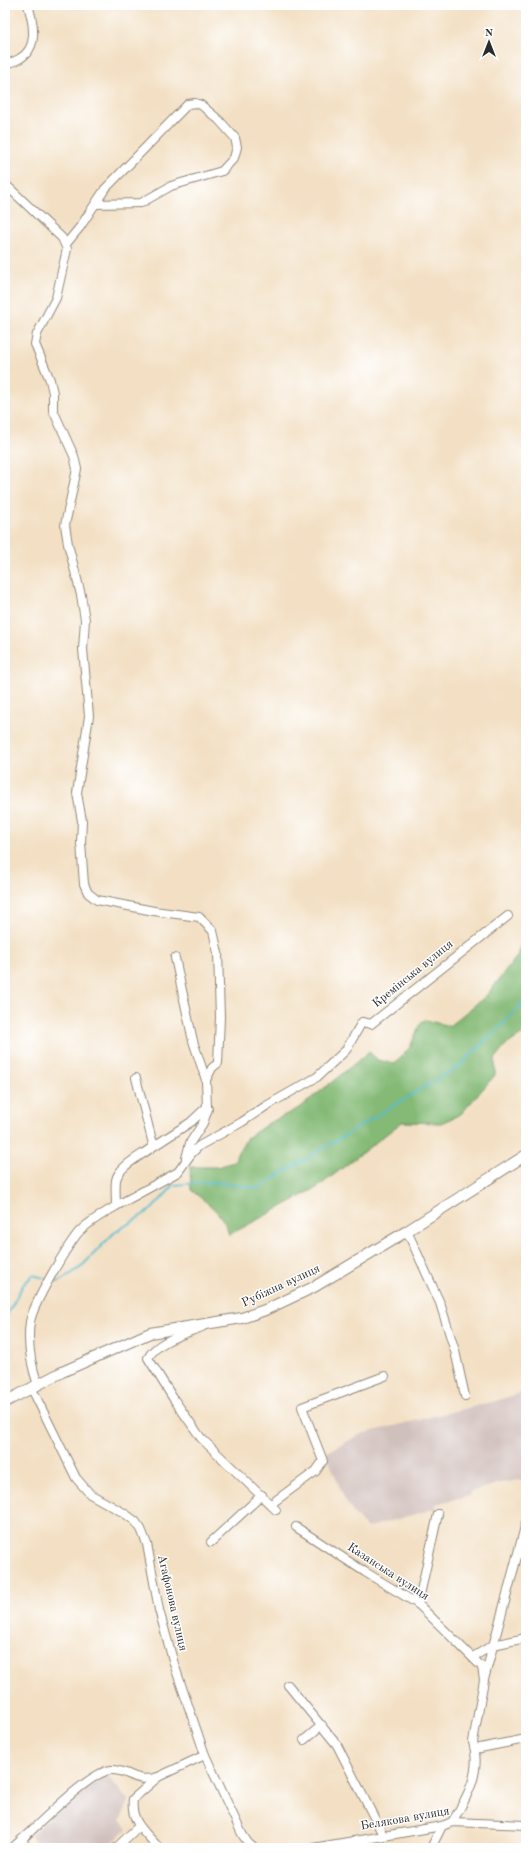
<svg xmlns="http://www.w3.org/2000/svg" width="531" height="1853" viewBox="0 0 531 1853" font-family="'Old Standard TT',serif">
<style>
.industrial{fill:#d0c0bc}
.forest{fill:#84ba76;stroke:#587250}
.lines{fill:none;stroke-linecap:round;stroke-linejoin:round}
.stream{stroke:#53bcd0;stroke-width:2}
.minor-casing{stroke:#8f8678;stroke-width:10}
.tertiary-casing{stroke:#8f8678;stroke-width:12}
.minor{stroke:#fff;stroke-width:8}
.tertiary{stroke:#fff;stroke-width:10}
.labels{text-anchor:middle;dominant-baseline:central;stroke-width:3;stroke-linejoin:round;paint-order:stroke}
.street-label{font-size:12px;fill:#2b2b2b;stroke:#fff}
</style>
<rect width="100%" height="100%" fill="#fff"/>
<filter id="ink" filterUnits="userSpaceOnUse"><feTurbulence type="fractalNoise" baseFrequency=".025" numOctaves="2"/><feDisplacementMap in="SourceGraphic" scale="8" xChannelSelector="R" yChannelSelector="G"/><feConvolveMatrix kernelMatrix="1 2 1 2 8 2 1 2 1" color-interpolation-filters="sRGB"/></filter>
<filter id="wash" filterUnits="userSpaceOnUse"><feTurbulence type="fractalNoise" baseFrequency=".012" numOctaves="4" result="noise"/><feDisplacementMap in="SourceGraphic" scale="16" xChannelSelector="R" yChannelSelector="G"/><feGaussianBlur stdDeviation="0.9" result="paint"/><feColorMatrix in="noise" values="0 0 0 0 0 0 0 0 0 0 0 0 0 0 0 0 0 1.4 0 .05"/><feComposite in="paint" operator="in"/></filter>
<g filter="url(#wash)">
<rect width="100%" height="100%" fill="#f3e0c4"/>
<g class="industrial">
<polygon points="526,1391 526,1483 519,1480 501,1483 470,1492 470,1495 436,1504 436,1508 367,1528 354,1514 344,1498 326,1453 361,1434 496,1401"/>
<polygon points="109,1777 129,1802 120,1820 127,1829 106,1848 39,1848 30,1835 82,1789 103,1778"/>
</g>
<path class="forest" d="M526,919v113l-20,13 -11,14v16l-34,39 -20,9 -39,-1 -84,65 -89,48c-6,-23 -21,-31 -38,-45l-1,-23h27l17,-5 4,-10 9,-14 22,-15 32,-16 68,-55 9,8 17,4 15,-17 10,-23 6,-4 23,6 37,-30 33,-42z"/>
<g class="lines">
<g class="stream">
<polyline points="51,1280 58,1282 80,1268 114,1233 152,1209 174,1185 213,1182 258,1188 459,1066 516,1011 526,999"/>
<polyline points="5,1319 23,1285 33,1275 47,1279"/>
</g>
</g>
</g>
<g filter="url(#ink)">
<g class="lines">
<defs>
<g id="minor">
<path d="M5,64c34,-7 31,-33 23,-59"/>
<polyline points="5,184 62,238 67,249 56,298 37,334 35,344 50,380 53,393 53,410 74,456 77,469 65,525 68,544 81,595 85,620 83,649 89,716 77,793 82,821 81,843 84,884 88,893 97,900 154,911 199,917 213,931 218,953 220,1017 218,1063 212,1068 206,1080"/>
<polyline points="66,244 80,227 105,189 188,104 195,103 201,105 219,120 235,138 237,147 234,158 222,171 171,186 141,203 96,204"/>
<polyline points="151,1148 191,1122 207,1107 206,1080 193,1041 175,958"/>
<polyline points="186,1158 190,1143 203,1123 208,1109"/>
<polyline points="116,1206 178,1172 191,1154 199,1146 242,1122 266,1106 317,1077 346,1050 362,1022 371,1024 508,916"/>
<polyline points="407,1231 440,1303 455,1351 465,1396"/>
<path d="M202,1327c-17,7 -45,14 -54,31l25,40 28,40 75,72"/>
<path d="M38,1385c-7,-20 -11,-42 -8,-63 3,-18 36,-74 48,-89 10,-11 25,-19 38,-27 0,-8 -1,-18 0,-26 3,-14 25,-24 35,-32l2,-4 -17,-66"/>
<polyline points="32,1389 76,1478 90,1494 124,1513 135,1521 141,1529 147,1544 159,1610 174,1664 205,1755 242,1834 248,1843 254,1848"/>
<polyline points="271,1504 316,1471 323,1461 302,1407 385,1376"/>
<path d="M296,1527l69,45 53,32 64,63 2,13 -11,62c9,30 -6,56 -21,80"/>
<polyline points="211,1542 262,1495"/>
<polyline points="418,1604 438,1514"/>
<polyline points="473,1657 493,1645 526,1638"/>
<polyline points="485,1676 526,1523"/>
<polyline points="288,1685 337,1745 383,1835"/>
<polyline points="304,1740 322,1725"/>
<polyline points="475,1749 526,1739"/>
<polyline points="21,1840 28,1848"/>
<path d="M12,1848c19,-15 77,-77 99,-78 18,-1 23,14 47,7"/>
<polyline points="116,1848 139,1826"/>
<path d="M159,1848c-14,-16 -29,-26 -26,-49l25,-22 47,-22"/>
<polyline points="313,1848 442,1826 452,1822 526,1825"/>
<polyline points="431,1848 442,1826"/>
</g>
<polyline id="tertiary" points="5,1402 62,1372 150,1333 242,1318 265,1310 314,1287 407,1231 526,1155"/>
</defs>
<use href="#minor" class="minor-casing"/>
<use href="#tertiary" class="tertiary-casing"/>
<use href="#minor" class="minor"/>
<use href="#tertiary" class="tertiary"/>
</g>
</g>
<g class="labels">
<g class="street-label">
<text transform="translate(413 974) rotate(-39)">Кремінська вулиця</text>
<text transform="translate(281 1286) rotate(-25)">Рубіжна вулиця</text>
<text transform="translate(388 1572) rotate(33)">Казанська вулиця</text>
<text transform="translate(172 1603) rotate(77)">Агафонова вулиця</text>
<text transform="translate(405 1819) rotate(-10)">Белякова вулиця</text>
</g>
</g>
<rect width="531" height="1853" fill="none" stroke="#fff" stroke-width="20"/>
<g transform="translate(489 42)" stroke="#ffffff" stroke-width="3" paint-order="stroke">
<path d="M0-3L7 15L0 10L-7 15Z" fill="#2b2b2b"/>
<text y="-6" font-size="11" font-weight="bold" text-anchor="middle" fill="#2b2b2b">N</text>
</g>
</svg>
